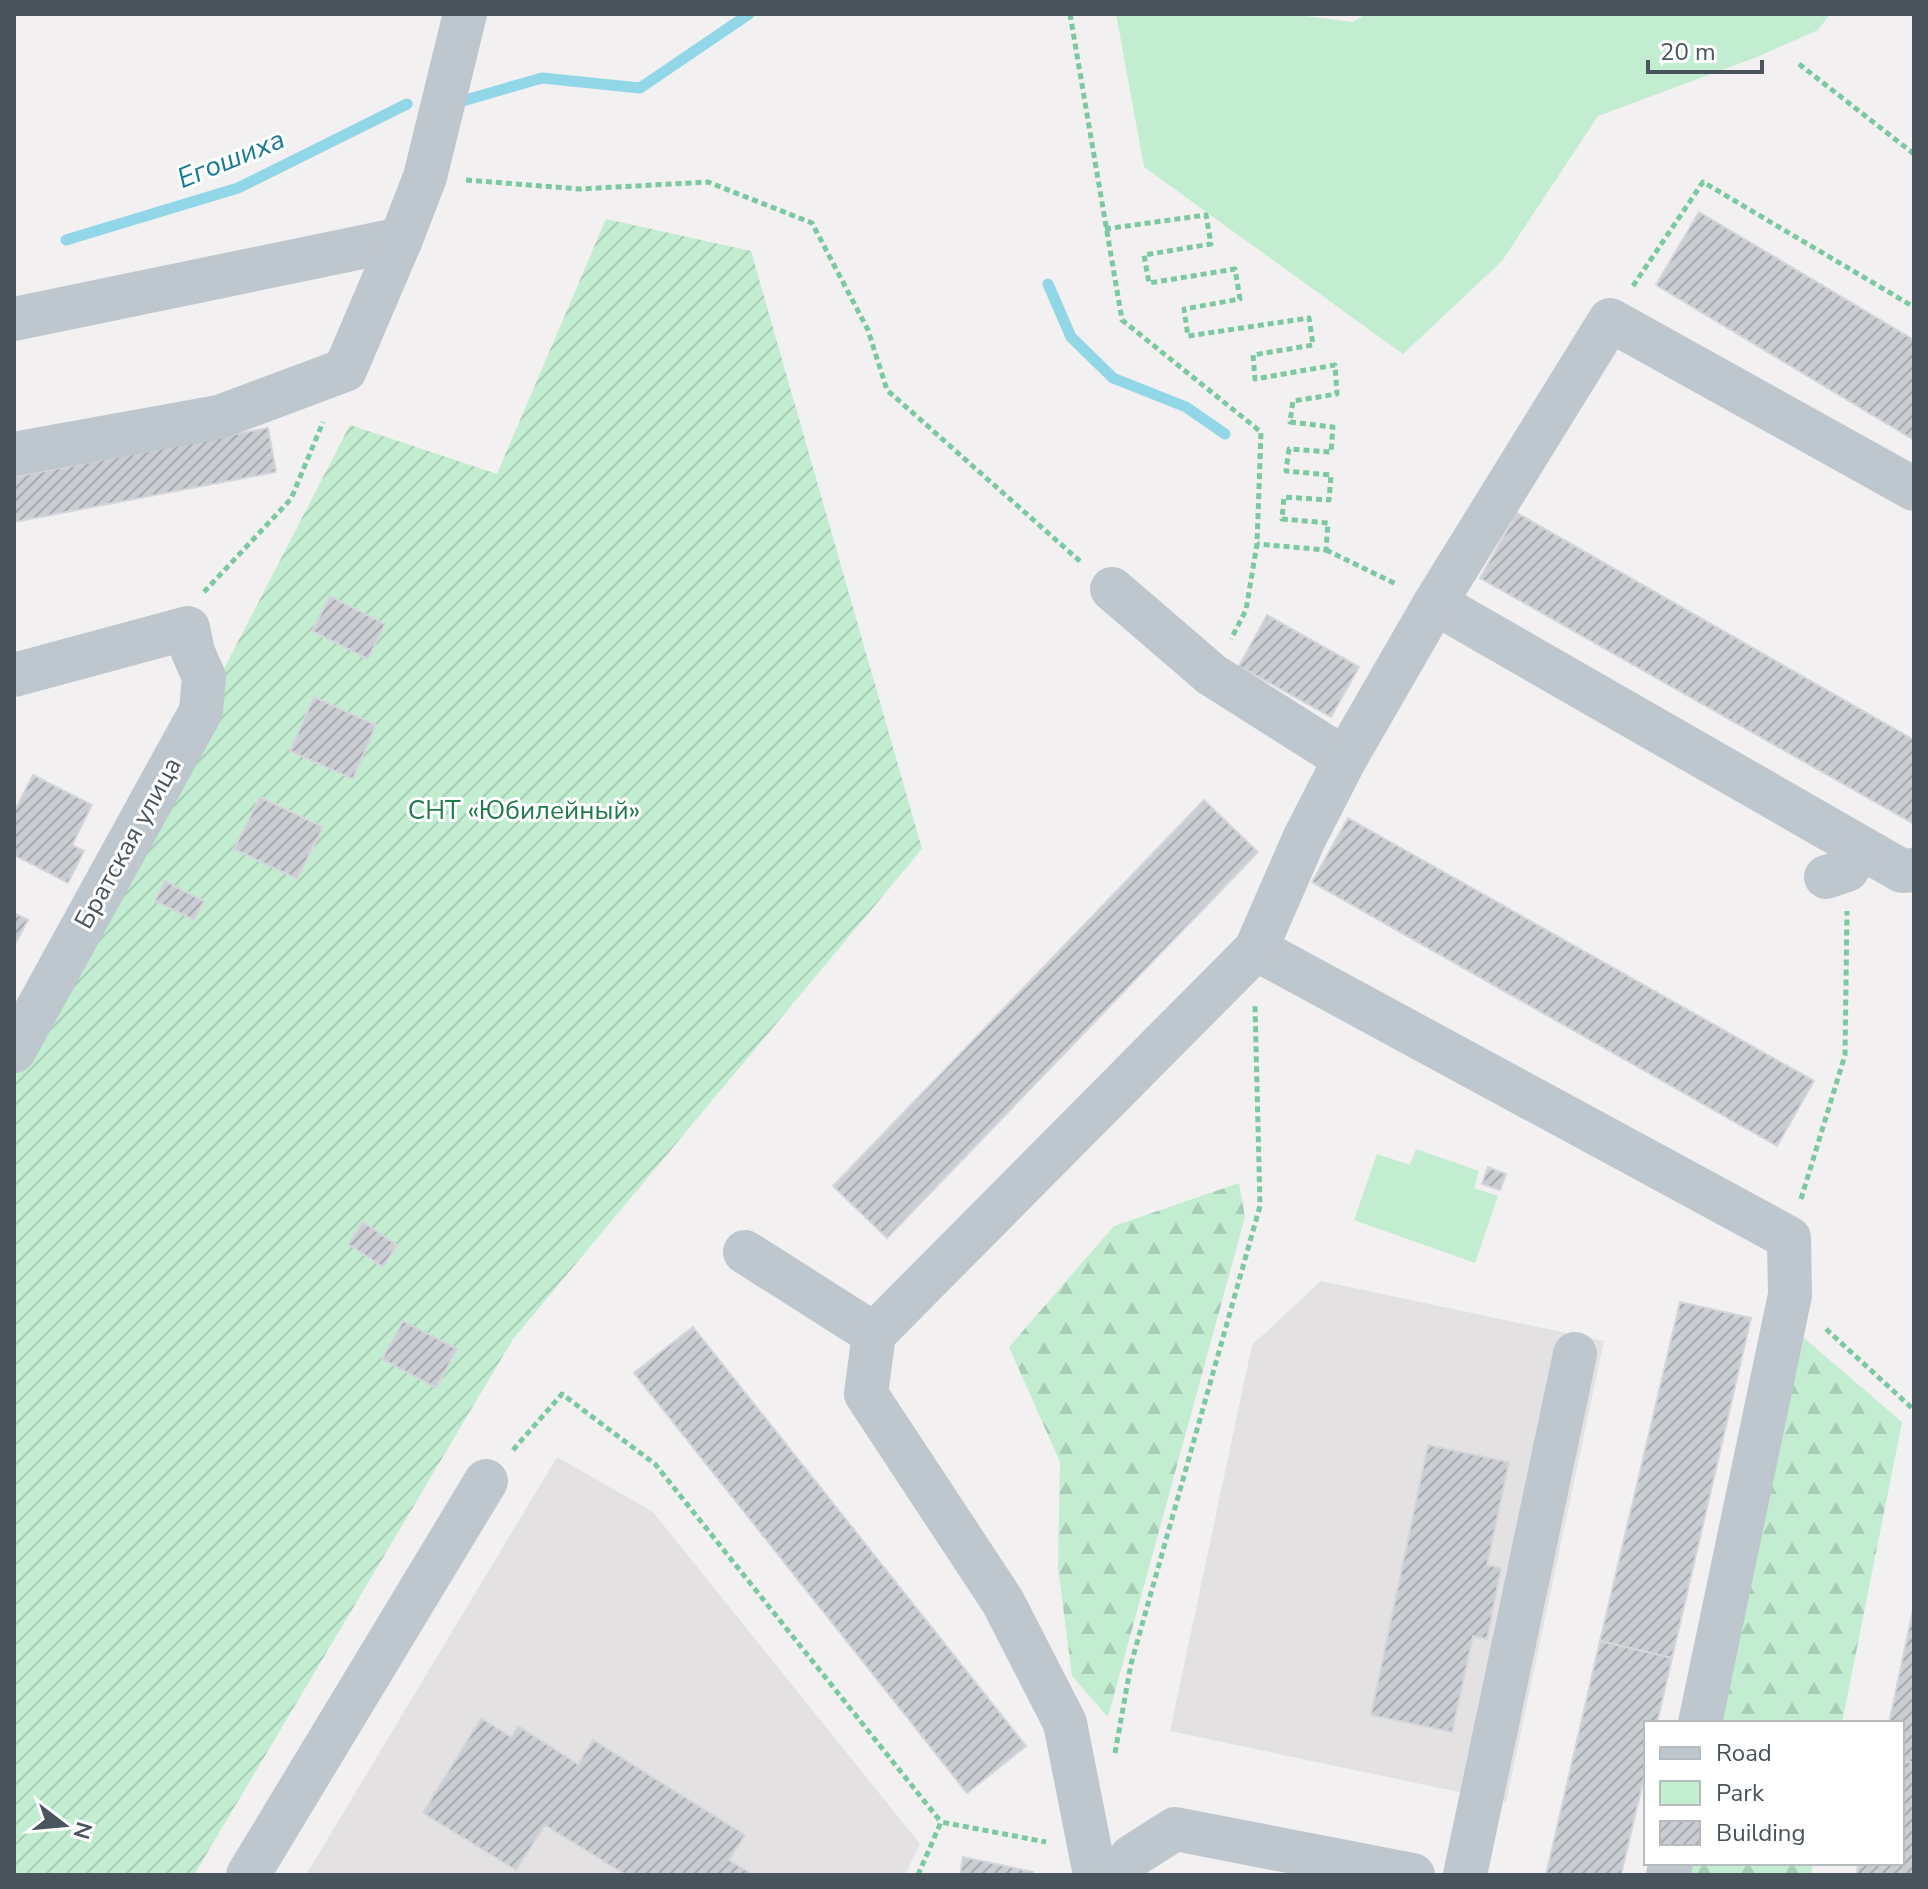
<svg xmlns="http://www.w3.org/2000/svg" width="1928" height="1889" viewBox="0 0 1928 1889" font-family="'Nunito Sans',sans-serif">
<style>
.education{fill:#e3e1e1}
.green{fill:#c2edd1}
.forest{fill:url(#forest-firs)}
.garden{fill:url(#garden-furrows)}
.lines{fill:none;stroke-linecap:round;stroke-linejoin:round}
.stream{stroke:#91d7e7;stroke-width:11}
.building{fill:url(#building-hatch);stroke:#d4d6db;stroke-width:2}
.path{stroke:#7bc9a1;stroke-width:5;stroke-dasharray:6 4;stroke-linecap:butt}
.minor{stroke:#bfc7ce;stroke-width:44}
.labels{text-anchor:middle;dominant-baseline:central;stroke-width:6;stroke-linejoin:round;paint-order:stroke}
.park-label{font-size:26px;fill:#1d7a4a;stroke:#fff}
.street-label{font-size:26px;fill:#49545c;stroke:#fff}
.water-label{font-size:28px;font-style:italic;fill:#157c94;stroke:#fff}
</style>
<defs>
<pattern id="forest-firs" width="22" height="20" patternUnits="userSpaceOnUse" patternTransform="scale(2)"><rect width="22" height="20" fill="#c2edd1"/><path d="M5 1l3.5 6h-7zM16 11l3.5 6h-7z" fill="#a8cdb6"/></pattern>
<pattern id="garden-furrows" width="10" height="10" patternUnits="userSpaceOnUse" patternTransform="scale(2)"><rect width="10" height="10" fill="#c2edd1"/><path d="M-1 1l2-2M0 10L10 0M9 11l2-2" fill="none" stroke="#a8cdb6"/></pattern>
<pattern id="building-hatch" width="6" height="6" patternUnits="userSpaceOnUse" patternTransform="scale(2)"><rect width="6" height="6" fill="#cacdd2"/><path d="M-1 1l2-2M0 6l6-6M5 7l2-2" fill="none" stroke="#a6a9ae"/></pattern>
</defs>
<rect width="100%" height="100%" fill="#f2f0f0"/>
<g class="education">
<polygon points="1321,1281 1604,1341 1506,1802 1170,1731 1252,1345"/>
<polygon points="557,1457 653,1512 920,1844 905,1875 306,1875"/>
</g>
<g class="green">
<polygon points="1116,14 1290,14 1352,22 1367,14 1830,14 1818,30 1757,57 1598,116 1502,261 1403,354 1144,167"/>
<polygon points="1416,1149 1479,1171 1474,1188 1498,1196 1475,1263 1354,1220 1377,1154 1410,1165"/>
</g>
<g class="forest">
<polygon points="1239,1183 1245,1217 1108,1717 1072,1676 1058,1567 1060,1462 1009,1347 1114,1226"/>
<polygon points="1797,1332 1902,1422 1842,1723 1718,1723"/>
<polygon points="1689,1863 1813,1863 1811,1875 1687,1875"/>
</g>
<polygon class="garden" points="606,219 751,251 922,849 513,1339 194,1875 14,1875 14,1075 350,425 497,474"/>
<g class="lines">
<g class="stream">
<polyline points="452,104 542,78 640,88 749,14"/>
<polyline points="66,240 238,188 407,104"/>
<polyline points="1048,284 1071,337 1113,378 1186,407 1225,434"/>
</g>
</g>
<g class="building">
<polygon points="1699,212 1914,340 1914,440 1656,285"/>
<polygon points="268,428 276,472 14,522 14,477"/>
<polygon points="1517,513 1914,740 1914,824 1480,578"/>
<polygon points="330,596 385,624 368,659 312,631"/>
<polygon points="1267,615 1359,667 1331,717 1239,666"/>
<polygon points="314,697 376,725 353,779 290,751"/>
<polygon points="33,775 92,805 72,845 84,851 68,883 14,855 14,812"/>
<polygon points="260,797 323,827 297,879 234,849"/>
<polygon points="1204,800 1258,852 887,1238 833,1186"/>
<polygon points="1348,818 1814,1081 1777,1146 1312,882"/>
<polygon points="165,881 204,901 194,920 155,901"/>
<polygon points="14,913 28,920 14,946"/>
<polygon points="1488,1167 1506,1174 1500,1190 1482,1184"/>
<polygon points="363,1222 397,1245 383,1267 348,1244"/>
<polygon points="1680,1302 1751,1318 1672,1658 1600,1641"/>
<polygon points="403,1321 457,1349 436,1388 382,1359"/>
<polygon points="693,1327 1026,1746 967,1793 634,1373"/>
<polygon points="1428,1445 1509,1462 1487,1565 1501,1568 1487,1639 1473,1636 1452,1732 1371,1715"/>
<polygon points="1914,1605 1914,1763 1902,1761 1902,1723 1889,1723"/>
<polygon points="1600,1641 1672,1658 1657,1723 1646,1723 1646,1769 1621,1875 1546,1875"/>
<polygon points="481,1718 511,1737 518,1726 578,1764 593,1740 745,1835 729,1860 753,1875 626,1875 545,1825 516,1870 423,1813"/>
<polygon points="1902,1761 1914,1763 1914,1875 1856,1875 1859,1863 1902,1863"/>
<polygon points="963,1857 1033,1872 1032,1875 960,1875"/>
</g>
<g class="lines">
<g class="path">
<polyline points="1070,14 1122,320 1261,432 1257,544 1246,610 1231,639"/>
<polyline points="1799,64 1914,154"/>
<polyline points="466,180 580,189 708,182 812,223 868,330 887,390 1082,563"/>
<polyline points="1105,229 1206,215 1211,244 1144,255 1149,283 1235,269 1240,299 1184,309 1188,336 1309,318 1313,345 1253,355 1255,379 1335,365 1337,394 1293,401 1290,422 1333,427 1331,452 1289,449 1286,471 1331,475 1329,500 1284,497 1282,519 1328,523 1326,550 1257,544"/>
<polyline points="1633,286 1703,182 1914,307"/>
<polyline points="1326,550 1398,585"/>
<polyline points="204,592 291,499 323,422"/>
<polyline points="1801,1199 1845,1055 1847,911"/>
<polyline points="1826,1329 1914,1410"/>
<polyline points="513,1450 562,1394 655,1464 941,1822"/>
<polyline points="1115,1753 1131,1664 1260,1206 1255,1006"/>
<polyline points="918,1875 941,1822 1046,1842"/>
</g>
<g class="minor">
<polyline points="14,319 401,239"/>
<polyline points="14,454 219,417 345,370 401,239 425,177 465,14"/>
<polyline points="1112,589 1212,675 1345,759"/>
<polyline points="1435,603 1902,871 1914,870"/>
<polyline points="14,675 188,628 193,652 204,677 201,711 14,1051"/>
<polyline points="1826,877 1847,870 1861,848"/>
<polyline points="1256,949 1789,1238 1790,1295 1700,1723"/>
<polyline points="745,1252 874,1334"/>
<polyline points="248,1875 486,1481"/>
<polyline points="1095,1875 1065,1723 1003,1602 866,1394 874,1334 1256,949 1304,839 1345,759 1435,603 1610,320 1914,489"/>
<polyline points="1122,1875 1131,1857 1175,1829 1413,1875"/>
<polyline points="1465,1875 1575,1354"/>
<polyline points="1668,1875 1671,1863"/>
</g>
</g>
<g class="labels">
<g class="park-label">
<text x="524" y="810">СНТ «Юбилейный»</text>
</g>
<g class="street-label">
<text transform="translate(128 843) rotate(-61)">Братская улица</text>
</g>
<g class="water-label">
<text transform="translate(231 159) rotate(-22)">Егошиха</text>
</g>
</g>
<rect width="1928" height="1889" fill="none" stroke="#49545c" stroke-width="32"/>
<rect x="1644" y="1721" width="260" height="144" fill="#ffffff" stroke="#b6bbbe" stroke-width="2"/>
<rect x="1660" y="1747" width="40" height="12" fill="#bfc7ce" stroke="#b6bbbe" stroke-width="2"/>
<text x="1716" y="1761" font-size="24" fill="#49545c">Road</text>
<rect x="1660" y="1781" width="40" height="24" fill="#c2edd1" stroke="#b6bbbe" stroke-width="2"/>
<text x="1716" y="1801" font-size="24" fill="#49545c">Park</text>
<rect x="1660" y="1821" width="40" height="24" fill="url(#building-hatch)" stroke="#b6bbbe" stroke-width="2"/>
<text x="1716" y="1841" font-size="24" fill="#49545c">Building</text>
<g transform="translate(64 1825) rotate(106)" stroke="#ffffff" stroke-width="6" paint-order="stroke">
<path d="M0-6L14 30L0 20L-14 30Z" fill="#49545c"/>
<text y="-12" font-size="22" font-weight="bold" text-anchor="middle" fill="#49545c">N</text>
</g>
<path d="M1648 60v12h114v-12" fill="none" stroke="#49545c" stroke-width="4"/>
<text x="1660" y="60" font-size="24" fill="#49545c" stroke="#ffffff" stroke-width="6" paint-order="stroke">20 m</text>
</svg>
